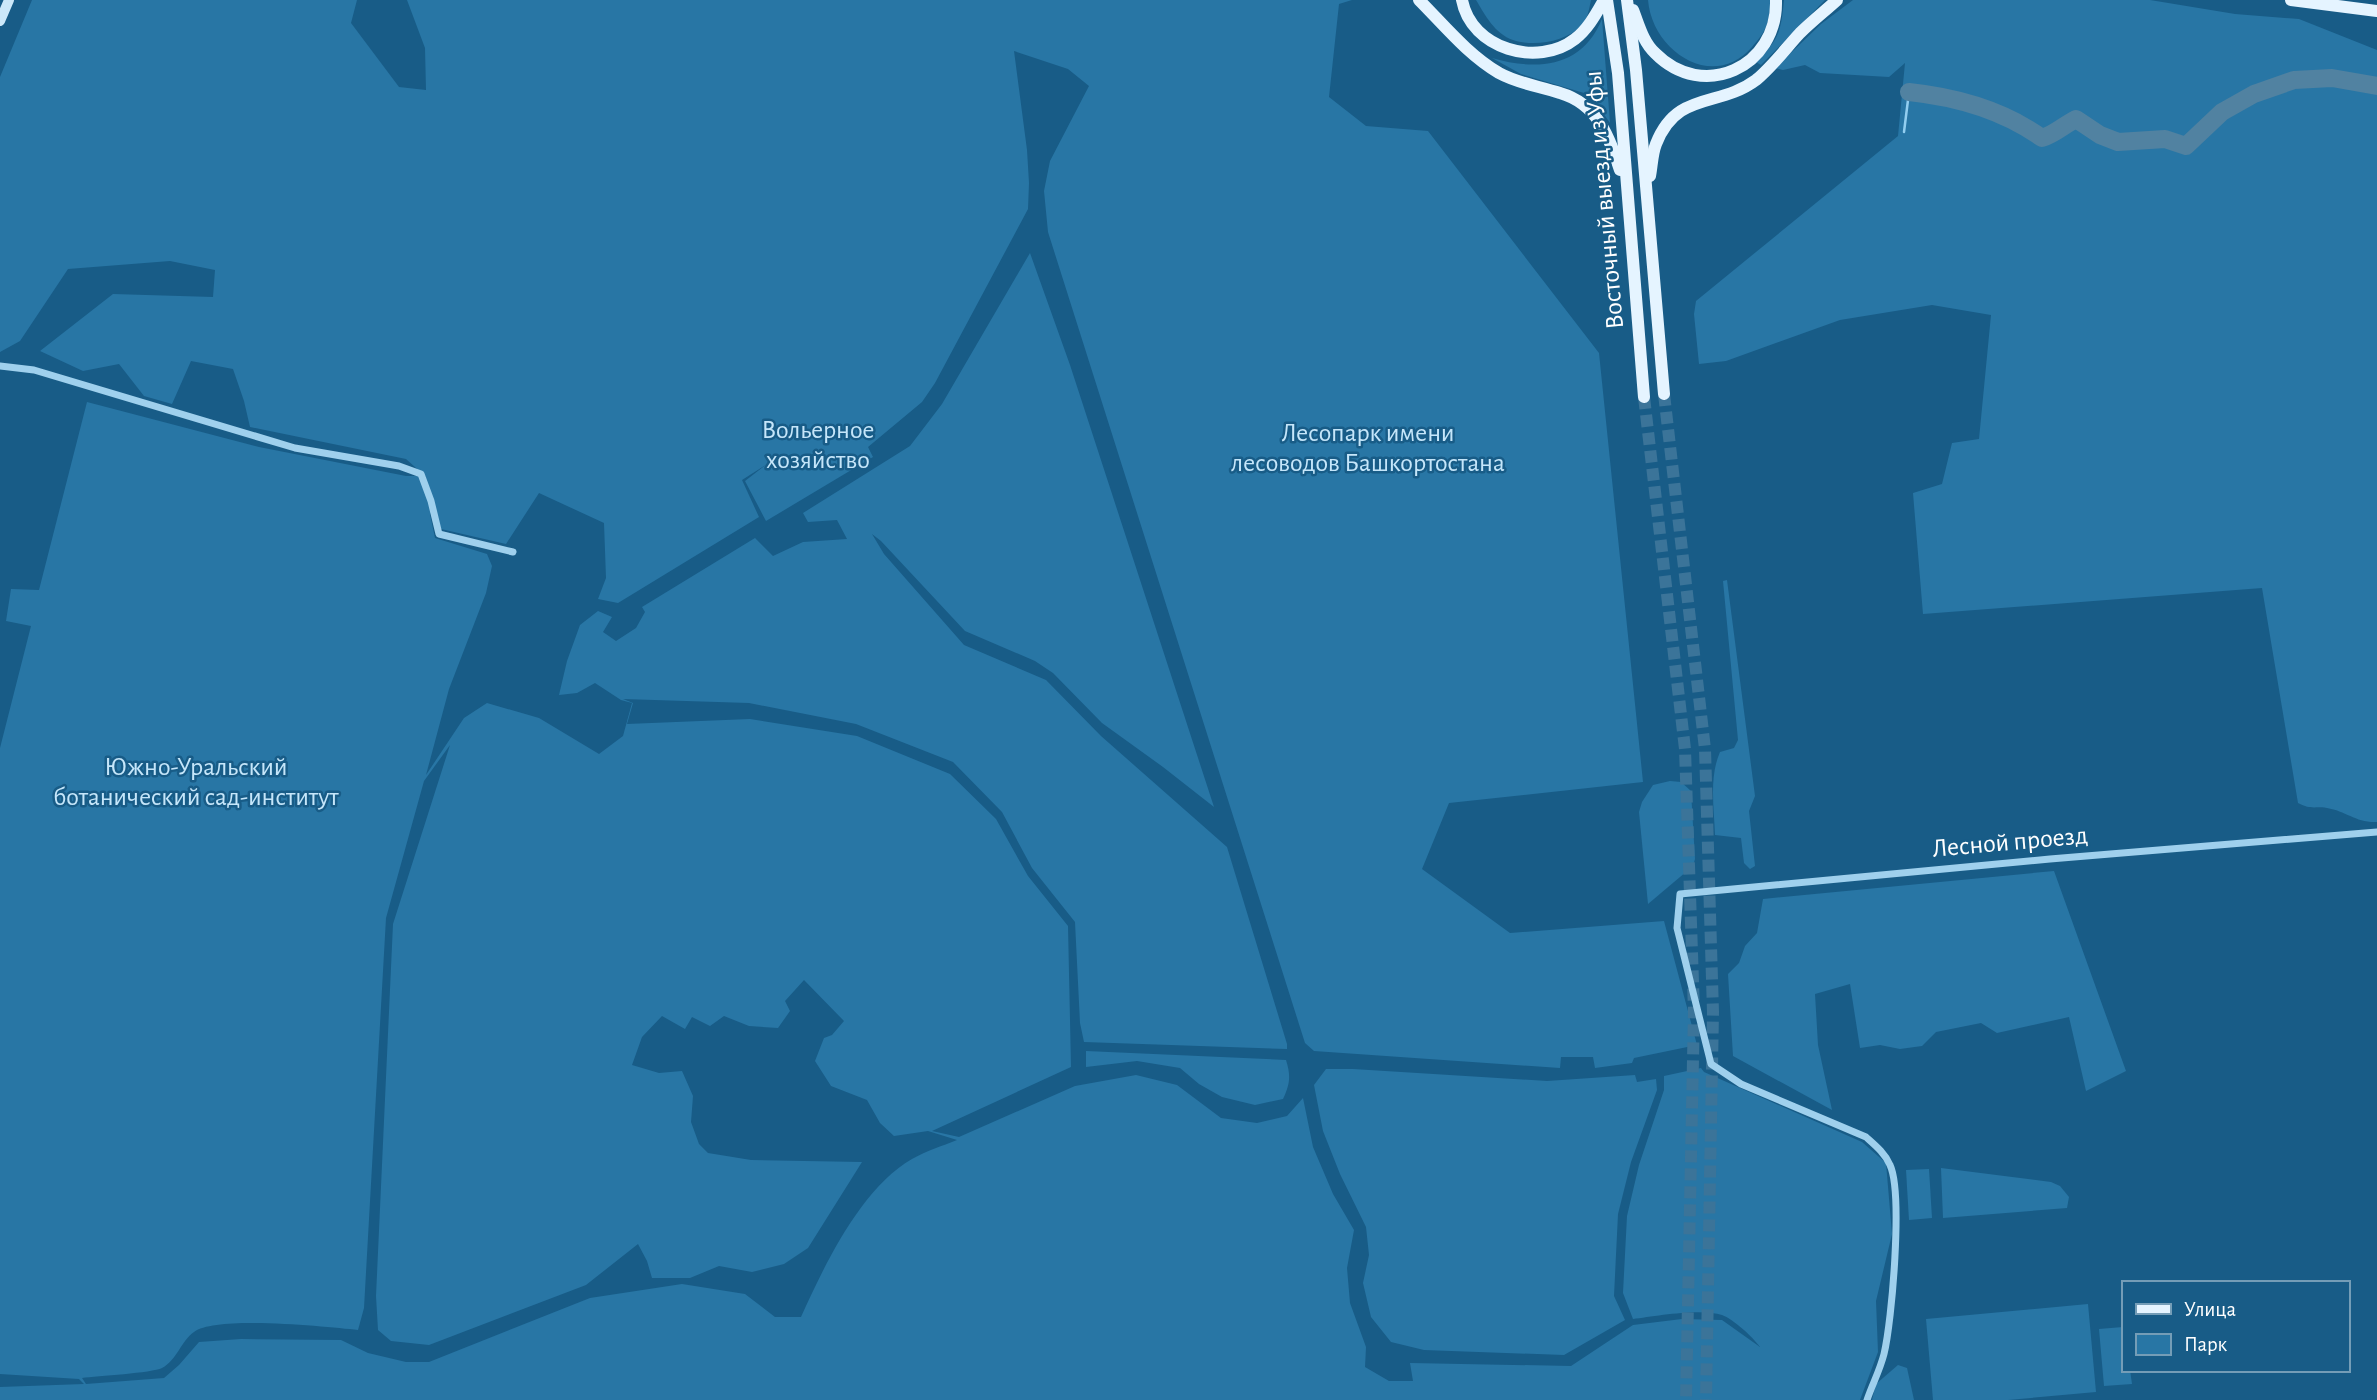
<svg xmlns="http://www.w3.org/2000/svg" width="2377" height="1400" viewBox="0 0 2377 1400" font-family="'Alegreya Sans',sans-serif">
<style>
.green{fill:#2876a5;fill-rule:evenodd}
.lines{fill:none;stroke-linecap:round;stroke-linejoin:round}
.stream{stroke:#92cef0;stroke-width:2.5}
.river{stroke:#5182a1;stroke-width:18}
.primary-tunnel{stroke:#3b7499;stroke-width:12;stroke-dasharray:12 6;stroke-linecap:butt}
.minor{stroke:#9fd0ed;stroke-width:7}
.secondary{stroke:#cce8f9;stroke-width:10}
.primary{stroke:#e5f4ff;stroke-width:12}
.labels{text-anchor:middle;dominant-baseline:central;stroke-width:5;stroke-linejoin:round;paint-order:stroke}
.street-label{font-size:26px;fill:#fff;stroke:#185c87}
.park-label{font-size:26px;fill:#c5e6fa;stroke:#185c87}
</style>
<rect width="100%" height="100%" fill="#185c87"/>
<g class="green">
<path d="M32,0h325l-6,23 48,64 27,3 -1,-42 -18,-48h945l-13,4 -10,93 37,29 62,5 171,222 44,429 -194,21 -27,66 88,64 154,-12 33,124 -63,13 -2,5 -37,5 -2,-11h-32l-1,11 -246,-17 -9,-8 -257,-811 -4,-41 6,-30 39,-75 -21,-17 -54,-18 13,99 2,33 -1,26 -93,174 -13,19 -54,45 5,10 -107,64 -21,-40 22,-17 -25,16 17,37 -141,86 -20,-4 8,-21 -2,-55 -65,-30 -33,51 -65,-15 -7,-22 -4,7 5,24 52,16 5,12 -6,27 -37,96 -23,86 38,-57 23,-15 52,15 60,36 24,-18 9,-33 -11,-3 -26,-17 -18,10 -18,2 8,-34 13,-36 18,-14 14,6 -9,15 13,9 20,-13 9,-16 -3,-5 113,-69 18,18 30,-14 44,-3 -10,-19 -29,2 -5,-9 107,-67 32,-42 88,-151 40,112 144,442 -51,-40 -61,-44 -49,-50 -18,-12 -70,-30 -84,-90 -9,-7 12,20 80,91 82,35 55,56 126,111 60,197v5l-203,-7 -4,-19 -5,-101 -43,-54 -30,-56 -49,-50 -97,-38 -107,-21 -126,-4 10,4 -6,21 123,-5 107,17 93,38 46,45 32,57 40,50 3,141 -139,64 27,6 116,-51 61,-11 41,10 44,33 36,5 30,-7 16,-18 10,49 20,47 21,36 -7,38 3,35 16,44 -1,20 24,14h24l-3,-18 161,3 62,-41 49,-6 40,1 38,27c-7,-10 -27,-28 -38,-32 -21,-7 -67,1 -89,4l-10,-26 4,-77 12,-51 25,-75v-14l37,-8 3,4 158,70 24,21 6,71 -16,67 2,51 -18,48h-1860v-13l84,-3 -5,-5 -79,-5v-626l31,-122 -25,-5 5,-32 28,1 48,-188 172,45 147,29h13l15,29 -9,-29 -19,-17 -156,-32 -6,-26 -11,-32 -42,-8 -19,43 -28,-8 -25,-32 -36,7 -43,-20 73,-57 100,3 2,-27 -45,-9 -102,8 -48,72 -20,11v-275zM450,745l-57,179 -17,372 2,34 13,11 38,4 157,-60 52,-41 9,17 5,17h38l29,-12 33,6 32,-8 24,-16 54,-86 -111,-2 -43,-7 -9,-9 -8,-22 2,-26 -11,-25 -23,2 -27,-8 10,-28 20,-21 23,13 7,-12 18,9 14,-10 25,10 29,2 12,-17 -5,-10 19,-21 40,41 -12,14 -8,3 -9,23 16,25 36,14 13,23 14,13 34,-5 29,9c-15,6 -31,11 -45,19 -51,29 -88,107 -111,158h-26l-30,-23 -63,-10 -92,14 -161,64h-23l-38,-9 -27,-13 -100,-1 -42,3 -20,23 -15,13 -78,6 -4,-6c15,-2 70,-5 80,-10 15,-8 19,-27 32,-36 23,-17 133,-5 164,-2l6,-22 22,-390 38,-137z"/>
<path d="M1476,0h115c-2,9 -3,19 -10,26 -16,16 -47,21 -68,14 -18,-6 -28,-25 -37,-40z"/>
<path d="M1648,0h122l1,3c-1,7 -2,15 -4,21 -3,9 -9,16 -15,23 -39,45 -100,4 -104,-47z"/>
<path d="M1784,0h41l-64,65 -5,-3c23,-23 25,-30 28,-62z"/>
<path d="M1853,0h297l85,14 64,5 78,31v772c-21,1 -31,-11 -50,-14 -13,-2 -16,2 -29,-5l-36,-215 -339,26 -10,-121 29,-9 10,-41 27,-4 12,-124 -59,-10 -92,15 -114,41 -27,3 -5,-50 2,-13 202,-165 7,-73 -16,14 -69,-4 -15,-8 -22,5 -8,-2 46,-44z"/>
<path d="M1602,19l8,104 -14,-20 -12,-10 -63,-19 -29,-16c45,13 90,10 110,-39z"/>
<path d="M1727,580l28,216 -6,15 6,55 -5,3 -6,-6 -3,-25 -26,-3c-1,-28 -6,-58 5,-83l14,-4 4,-8 -15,-159z"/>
<polygon points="1670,781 1681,782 1691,791 1695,859 1693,866 1648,904 1639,812 1642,802 1653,785"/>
<polygon points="2054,871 2126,1071 2086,1091 2069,1017 1997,1033 1981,1023 1936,1032 1922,1046 1900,1049 1880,1045 1860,1048 1850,984 1815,994 1818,1045 1832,1110 1733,1056 1728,974 1739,963 1745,946 1757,933 1763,899"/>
<path d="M1086,1051l200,9c5,16 4,24 -3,39l-28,6 -33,-8 -23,-13 -19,-16 -43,-7 -51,6z"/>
<polygon points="1326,1069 1353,1069 1547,1081 1635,1075 1637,1082 1656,1079 1657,1090 1631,1162 1618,1214 1614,1296 1625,1320 1564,1355 1424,1350 1391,1342 1371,1317 1363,1283 1369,1255 1366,1227 1340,1174 1323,1131 1314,1085"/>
<polygon points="1941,1168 2051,1182 2060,1186 2069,1197 2067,1208 1943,1218"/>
<polygon points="1929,1169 1932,1218 1909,1220 1906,1170"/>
<polygon points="2088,1304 2096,1392 2008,1400 1933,1400 1926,1319"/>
<polygon points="2123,1327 2123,1370 2130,1370 2132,1384 2104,1386 2099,1329"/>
<polygon points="1898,1365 1907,1368 1914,1400 1872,1400 1876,1384"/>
</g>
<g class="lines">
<polyline class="stream" points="1904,132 1909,92"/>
<path class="river" d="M1909,92c47,5 94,18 133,46 13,-4 22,-13 34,-19l24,16 18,7 47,-3 21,7 36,-34 32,-18 40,-14 38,-2 45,8"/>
<g class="primary-tunnel">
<polyline points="1664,394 1705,749 1713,1012 1706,1400"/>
<polyline points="1644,397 1685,749 1694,1011 1686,1400"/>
</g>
<g class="minor">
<polyline points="0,366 34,370 295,448 399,466 421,474 431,501 439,534 513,552"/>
<path d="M1867,1400c5,-15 13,-30 17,-46 8,-33 19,-161 6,-189 -5,-12 -15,-20 -24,-28l-125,-53 -30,-20 -34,-136 3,-34 370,-35 327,-27"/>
</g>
<polyline class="secondary" points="0,21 9,0"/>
<g class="primary">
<path d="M1419,0c25,25 49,55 80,73 20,11 40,13 61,20 38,11 49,44 60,77"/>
<path d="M1462,0c9,49 76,68 113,39 13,-10 21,-25 29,-39"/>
<polyline points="1607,0 1618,73 1644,397"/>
<polyline points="1627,0 1636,70 1664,394"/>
<polyline points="2291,0 2377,11"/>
<path d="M1633,10c6,15 10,32 22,43 48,49 123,14 121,-53"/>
<path d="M1650,176c2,-10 2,-22 6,-32 21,-54 63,-36 100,-64 16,-13 30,-32 44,-47 12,-12 25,-22 37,-33"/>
</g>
</g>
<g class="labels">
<g class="street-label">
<text transform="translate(1604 200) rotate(-95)">Восточный выезд из Уфы</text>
<text transform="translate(2010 842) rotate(-5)">Лесной проезд</text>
</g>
<g class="park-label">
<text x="818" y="430">Вольерное<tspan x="818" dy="30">хозяйство</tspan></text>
<text x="1368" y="433">Лесопарк имени<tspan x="1368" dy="30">лесоводов Башкортостана</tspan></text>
<text x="196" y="767">Южно-Уральский<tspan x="196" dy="30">ботанический сад-институт</tspan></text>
</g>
</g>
<rect x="2122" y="1281" width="228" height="91" fill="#185c87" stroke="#749db7" stroke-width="2"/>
<rect x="2136" y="1304" width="35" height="10" fill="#e5f4ff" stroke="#749db7" stroke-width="2"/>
<text x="2184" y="1316" font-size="21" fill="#ffffff">Улица</text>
<rect x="2136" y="1334" width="35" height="21" fill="#2876a5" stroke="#749db7" stroke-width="2"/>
<text x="2184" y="1351" font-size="21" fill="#ffffff">Парк</text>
</svg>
